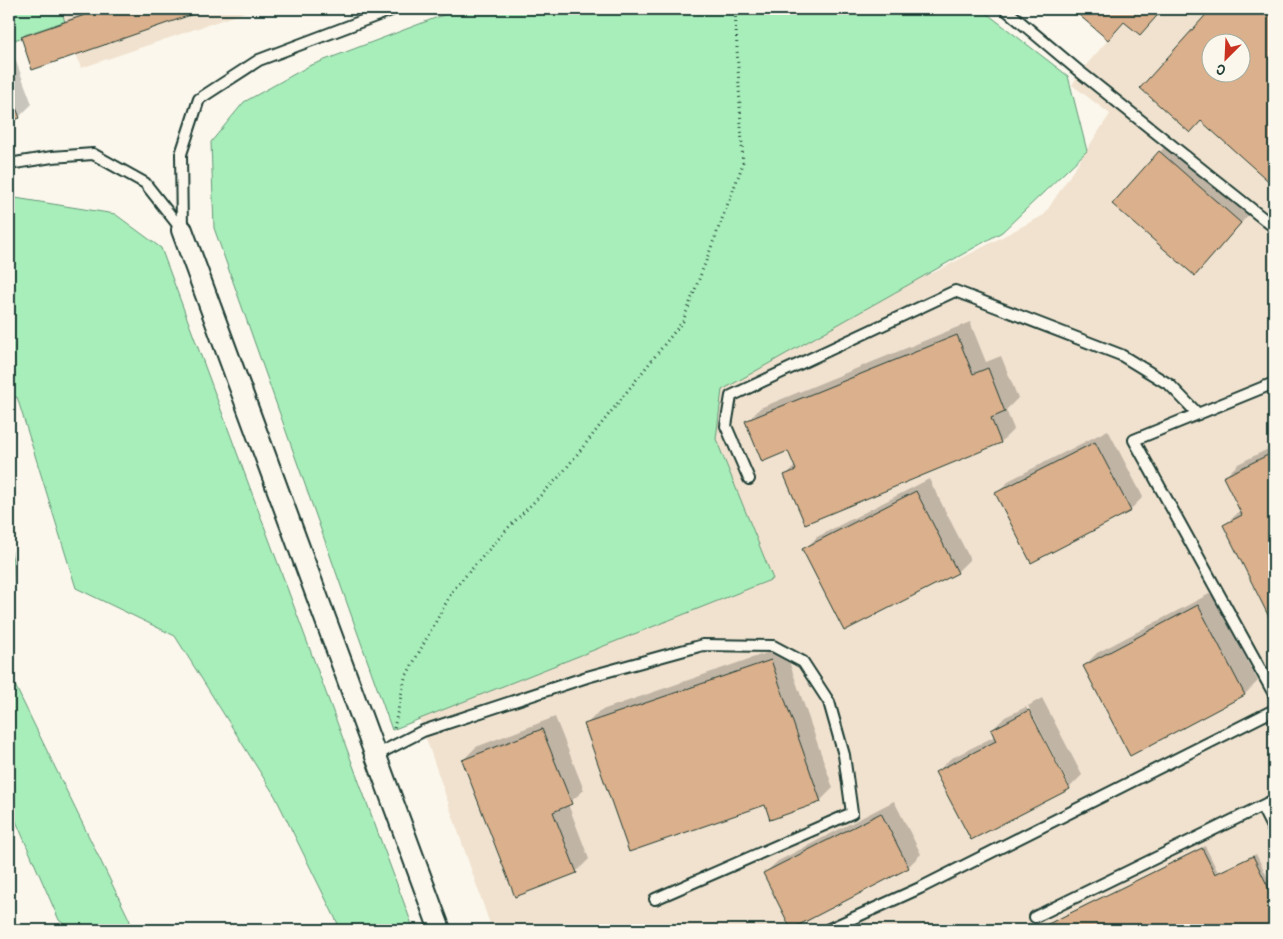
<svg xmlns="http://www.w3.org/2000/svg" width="1283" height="939" viewBox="0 0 1283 939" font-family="Pangolin,sans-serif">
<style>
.built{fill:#f1e2cf;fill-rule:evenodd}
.green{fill:#a8eeba;stroke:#649677}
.shadow{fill:#0003;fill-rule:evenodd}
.building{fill:#dbb08c;stroke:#1f3d34;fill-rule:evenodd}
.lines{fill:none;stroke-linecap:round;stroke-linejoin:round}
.service-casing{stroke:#1f3d34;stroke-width:14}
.minor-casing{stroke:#1f3d34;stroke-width:24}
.path{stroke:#1f3d34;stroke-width:3;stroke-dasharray:1 4;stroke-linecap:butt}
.service{stroke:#fbf7ec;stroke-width:10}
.minor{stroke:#fbf7ec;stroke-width:20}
</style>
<rect width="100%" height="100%" fill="#fbf7ec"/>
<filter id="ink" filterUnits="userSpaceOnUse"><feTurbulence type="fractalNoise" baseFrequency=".02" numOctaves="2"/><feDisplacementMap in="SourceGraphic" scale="10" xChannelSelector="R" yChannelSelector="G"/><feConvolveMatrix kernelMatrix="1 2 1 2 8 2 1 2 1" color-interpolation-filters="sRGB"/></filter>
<g filter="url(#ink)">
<g class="built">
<polygon points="61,9 254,9 81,68"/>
<path d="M1072,9h202v921h-782l-82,-238 278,-321 249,-100 107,-56 66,-101 -38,-29 8,-13 28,-32zM1210,42h30v30h-30z"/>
</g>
<g class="green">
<polygon points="9,9 61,9 65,22 9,42"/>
<polygon points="459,9 981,9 1068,76 1087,151 1002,232 722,390 716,439 773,579 392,730 214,228 211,142 244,102 309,66"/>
<polygon points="9,197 115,214 161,248 414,930 341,930 275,796 175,636 76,588 17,397 9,400"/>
<polygon points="9,542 13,561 11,677 130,921 128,930 70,930 59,920 9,805"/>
</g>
<g class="shadow">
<polygon points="99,9 205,9 33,68 22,37 25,34"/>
<polygon points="1074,9 1162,9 1143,31 1125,20 1108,38"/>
<path d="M1213,9h61v176l-72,-66 -60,-31zM1210,42h30v30h-30z"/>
<polygon points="9,43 32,104 19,117 9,121"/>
<polygon points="1169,142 1250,213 1205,265 1160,152"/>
<polygon points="970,322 986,362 1001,356 1018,398 1006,410 1014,429 1001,442 805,522 786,475 795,466 789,449 747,422 760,408"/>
<polygon points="1108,430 1143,497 1130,510 997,494 1010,480"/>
<polygon points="1274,446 1274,625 1225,525 1241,510 1225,477 1238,464"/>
<polygon points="929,479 970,559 957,572 804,550 817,537"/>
<polygon points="1211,593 1258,681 1245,694 1131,754 1084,666 1097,653"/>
<polygon points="784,647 833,788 820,801 766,804 586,725 599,711"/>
<polygon points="1042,698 1082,775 1069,788 937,772 950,759 995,736 992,730 1005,717 1026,707 1067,785 1069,785 1028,706"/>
<polygon points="555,717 584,790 568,804 589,859 576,872 463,760 476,747"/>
<polygon points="894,801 921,854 908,867 764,874 778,861"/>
<polygon points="1205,846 1218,872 1256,854 1274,890 1274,930 1035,930"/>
</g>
<g class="building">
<polygon points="102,9 208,9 32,70 21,37"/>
<polygon points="1072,9 1116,9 1118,10 1120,9 1163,9 1140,35 1124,22 1108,40"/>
<path d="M1211,9h63v42l-5,7 5,5v123l-73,-65 -11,12 -50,-45zM1210,42h30v30h-30z"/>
<polygon points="9,89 20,118 9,122"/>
<polygon points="1159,151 1241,223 1195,276 1112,204"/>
<polygon points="957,335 973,374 988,368 1005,412 991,418 1001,443 805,524 784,475 796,470 788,451 762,462 745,421"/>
<polygon points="1095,442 1131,511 1031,563 995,493"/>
<polygon points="1274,452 1274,627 1223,525 1242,515 1223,477"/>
<polygon points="916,491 958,573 844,631 802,549"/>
<polygon points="1198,605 1245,695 1130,756 1083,666"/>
<polygon points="771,660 821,802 770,820 765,805 629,852 584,724"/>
<polygon points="1029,710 1070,789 971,840 935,772 996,741 991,730"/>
<polygon points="542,729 572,804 553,812 577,873 515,897 462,760"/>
<polygon points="881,813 909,868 791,929 763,873"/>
<polygon points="1202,848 1215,874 1253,856 1274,899 1274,930 1036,930"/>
</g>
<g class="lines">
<defs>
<g id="service">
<polyline points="1005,9 1080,72 1274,227"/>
<polyline points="9,164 52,157 93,154 145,183 182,230"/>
<polyline points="182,230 181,154 199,99 259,60 394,9"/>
<polyline points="1274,383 1134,440 1274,694"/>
<polyline points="749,479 726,426 731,396 955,291 1121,355 1170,385 1198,414"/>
<polyline points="376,755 423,731 587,677 703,645 773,646 803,662 829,702 844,755 852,813 655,899"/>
<polyline points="1262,807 1274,831"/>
<polyline points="1035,917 1274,800"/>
<polyline points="827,930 920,888 1274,710"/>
</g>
<polyline id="minor" points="182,230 440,930"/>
</defs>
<use href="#service" class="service-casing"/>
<use href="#minor" class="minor-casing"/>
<polyline class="path" points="394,728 405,678 453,590 508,528 560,476 683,321 743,164 735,9"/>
<use href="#service" class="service"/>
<use href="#minor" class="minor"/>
</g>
</g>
<rect width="1283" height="939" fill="none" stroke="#fbf7ec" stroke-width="30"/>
<rect x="15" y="15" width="1253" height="909" fill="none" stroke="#1f3d34" stroke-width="2" filter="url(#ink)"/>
<g transform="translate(1226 58) rotate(204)"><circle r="24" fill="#fbf7ec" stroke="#a3ada2"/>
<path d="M0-4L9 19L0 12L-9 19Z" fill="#c8321e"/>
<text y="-8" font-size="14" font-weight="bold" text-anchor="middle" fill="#1f3d34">С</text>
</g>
</svg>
